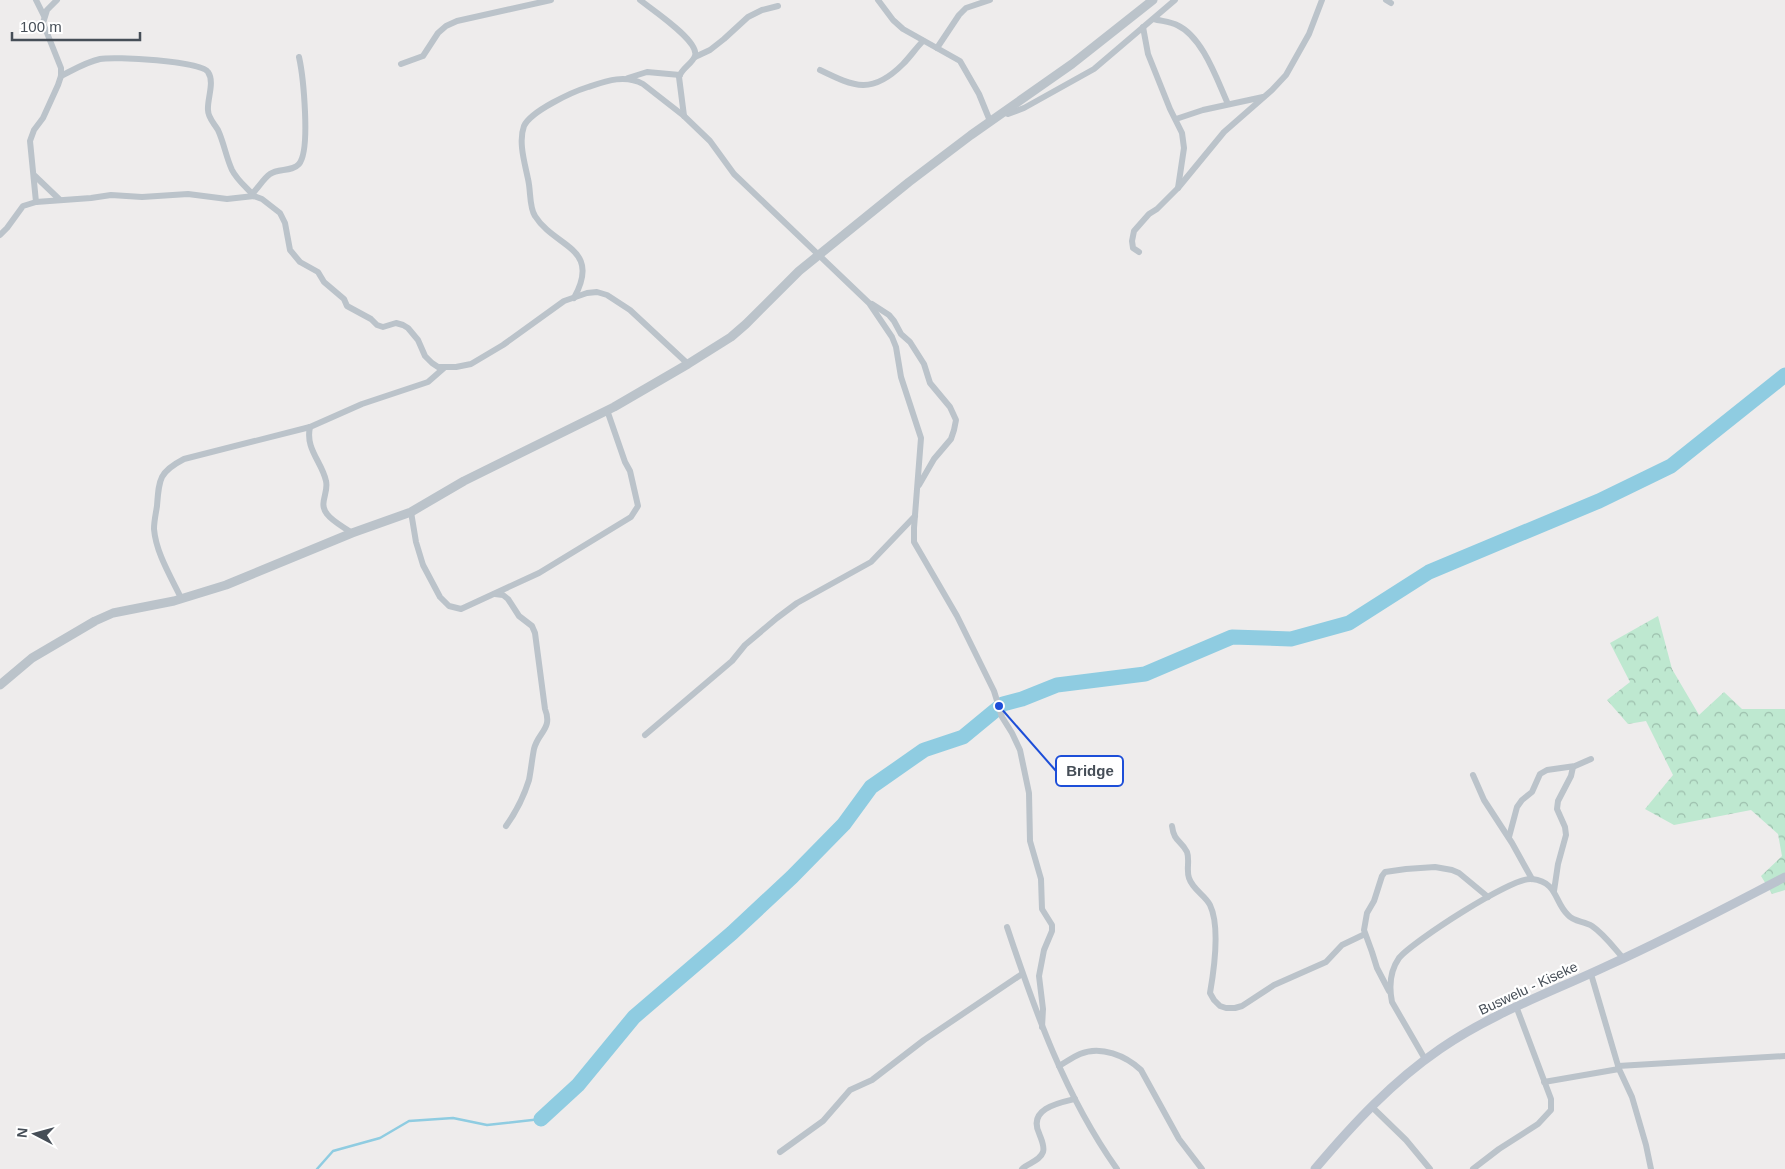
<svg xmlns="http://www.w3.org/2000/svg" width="1785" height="1169" viewBox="0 0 1785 1169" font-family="Helvetica,sans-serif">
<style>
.forest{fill:url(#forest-crowns)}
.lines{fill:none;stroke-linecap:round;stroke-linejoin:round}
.stream{stroke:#8fcce1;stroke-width:2.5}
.river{stroke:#8fcce1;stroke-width:15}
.minor{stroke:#bbc3ca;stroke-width:6}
.tertiary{stroke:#bbc3ca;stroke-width:9}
.secondary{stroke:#bbc3ce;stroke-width:9}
.labels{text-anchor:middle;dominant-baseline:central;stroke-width:4.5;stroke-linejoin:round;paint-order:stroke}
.street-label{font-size:14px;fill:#464e57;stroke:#fff}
.leader{fill:none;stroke:#1d4ed8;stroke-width:2}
.callout-dot{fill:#1d4ed8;stroke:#fff;stroke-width:2}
.callout{fill:#fff;stroke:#1d4ed8;stroke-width:2}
.callout-label{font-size:15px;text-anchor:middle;font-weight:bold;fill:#464e57}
</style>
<defs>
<pattern id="forest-crowns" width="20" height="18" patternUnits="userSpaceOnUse" patternTransform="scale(1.25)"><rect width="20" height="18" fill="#bee8d0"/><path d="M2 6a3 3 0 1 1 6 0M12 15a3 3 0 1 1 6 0" fill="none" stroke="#9cbeac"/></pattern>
</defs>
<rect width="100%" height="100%" fill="#eeecec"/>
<polygon class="forest" points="1658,616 1672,669 1699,715 1724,692 1742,709 1785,709 1785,890 1772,894 1761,876 1782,856 1778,834 1751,810 1674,825 1645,809 1673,775 1646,721 1628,724 1607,700 1630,682 1610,643"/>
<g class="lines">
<polyline class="stream" points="317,1169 333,1151 380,1138 409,1121 453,1118 487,1125 541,1119"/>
<polyline class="river" points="541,1119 578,1085 634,1017 732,933 792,877 844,824 871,787 924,750 963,737 1003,704 1022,699 1057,685 1145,674 1232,637 1291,639 1349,623 1429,572 1599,501 1671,466 1785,375"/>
<g class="minor">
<polyline points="36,0 44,16"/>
<path d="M640,0c11,9 60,41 55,56 -3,8 -13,12 -16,21l5,39"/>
<polyline points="878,0 893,20 903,29 960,61 979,94 990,121"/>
<polyline points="1386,0 1391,3"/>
<path d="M1154,19c7,2 17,3 23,6 26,12 40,55 51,79"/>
<polyline points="1143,27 1148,54 1170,109 1182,133 1184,148 1178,188"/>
<polyline points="937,48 959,15 966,8 990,0"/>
<polyline points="695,57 710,50 724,39 748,17 762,10 778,6"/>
<polyline points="401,64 423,56 438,33 446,26 457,21 551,0"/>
<path d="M820,70c35,17 52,25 83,-6 7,-7 13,-16 20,-23"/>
<path d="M61,76c12,-6 25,-14 39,-17 14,-3 101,2 108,13 7,10 -1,27 0,38 0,8 6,13 10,20 6,13 8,27 14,40 5,10 15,18 22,26"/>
<polyline points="628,78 647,72 680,75"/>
<polyline points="1003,112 1008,114 1024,108 1094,69 1175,0"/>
<polyline points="1176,119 1203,110 1263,97"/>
<polyline points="35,176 59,199"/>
<path d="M252,194c6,-6 12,-16 18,-20 8,-6 22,-2 29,-10 12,-14 4,-89 0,-107"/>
<polyline points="36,202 30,141 34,130 43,118 58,85 61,76 61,68 43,23 47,10 57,0"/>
<polyline points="0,235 7,228 23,206 36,202 91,198 111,195 142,197 188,194 227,199 254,196 262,199 280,213 285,223 290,250 300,262 318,272 324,282 344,299 347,306 371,319 377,325 383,327 396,323 403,325 408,328 418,340 425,356 432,363 438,367 456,367 471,364 503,345 564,301 587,293 597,292 607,295 630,310 688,364"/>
<polyline points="1139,252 1133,248 1132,241 1134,231 1149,214 1157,209 1178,188 1224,132 1272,90 1286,75 1309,34 1322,0"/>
<path d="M574,298c28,-51 -19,-50 -39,-82 -6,-9 -4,-25 -7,-37 -3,-15 -10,-37 -4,-53 7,-15 48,-34 64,-39 18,-6 37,-13 55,-3l41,32 26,25 24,33 135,129 23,34 4,10 5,30 20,61 -7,90v14l43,74 37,75 8,26 10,16 8,17 9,43 1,48 11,38 1,30 10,16v6l-8,19 -5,26 4,33 -1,18"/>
<polyline points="872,304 889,315 894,321 901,334 910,342 924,364 930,383 950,407 956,420 954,430 951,439 934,459 919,485"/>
<path d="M310,427c-5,22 12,35 16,54 3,12 -8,22 1,33 6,8 17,13 25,19"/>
<polyline points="411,512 416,542 423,565 440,597 449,606 461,609 539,573 631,517 638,506 630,471 625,462 607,410"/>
<path d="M495,594l8,1 5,4 11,17 13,10 3,7 10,76c8,20 -7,23 -11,40 -2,10 -3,21 -5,31 -5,16 -13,32 -23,46"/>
<path d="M181,598c-10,-21 -25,-45 -27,-69 0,-8 2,-16 3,-23 2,-27 2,-34 27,-47l126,-32 52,-23 66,-22 16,-14"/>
<polyline points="645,735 732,661 745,645 777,618 797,603 871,562 915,516"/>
<polyline points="1473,775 1484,800 1512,843 1532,879"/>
<path d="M1172,826c2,16 9,14 15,26 3,8 -1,18 2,26 4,12 16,17 21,27 10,21 4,65 0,88l4,7 6,6 6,2h9l7,-2 32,-21 52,-23 16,-17 23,-11"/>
<polyline points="1509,837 1517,807 1522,800 1532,792 1540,774 1547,770 1575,766 1591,759"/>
<polyline points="1554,891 1558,864 1566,835 1565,827 1557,809 1558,801 1571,776 1573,767"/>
<path d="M1007,927c28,84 58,169 110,242"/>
<polyline points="1591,974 1619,1069 1632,1097 1646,1145 1651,1169"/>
<polyline points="1389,991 1377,968 1372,952 1364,930 1367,913 1374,901 1382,876 1385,872 1406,869 1435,867 1452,870 1459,873 1488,897"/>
<path d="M1425,1059l-33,-57c-3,-15 -2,-31 7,-44 13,-16 114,-82 133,-79 26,3 22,23 36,36 6,7 16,6 24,11 12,8 22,22 32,33"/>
<path d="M1059,1066c7,-4 14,-9 21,-12 21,-9 46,2 61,16l38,69 23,30"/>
<polyline points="1618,1066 1785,1056"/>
<polyline points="1544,1082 1619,1069"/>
<polyline points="1371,1106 1406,1140 1430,1169"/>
<polyline points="780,1152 823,1121 850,1090 872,1080 924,1040 1022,974"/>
<path d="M1022,1169c6,-6 18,-8 21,-17 2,-6 -2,-13 -4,-19 -11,-24 19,-30 36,-34"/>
<polyline points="1473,1169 1499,1149 1538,1124 1551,1110 1551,1099 1516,1006"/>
</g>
<polyline class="tertiary" points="0,685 32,658 95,621 113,613 174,601 226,585 352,533 411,512 464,481 614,407 688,364 731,337 746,324 799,271 909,182 971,135 1072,64 1153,0"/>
<path class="secondary" d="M1315,1169c38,-45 77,-87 125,-120 52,-36 112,-57 169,-84 60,-27 118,-58 176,-88"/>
</g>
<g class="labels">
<g class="street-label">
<text transform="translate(1528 988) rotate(-25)">Buswelu - Kiseke</text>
</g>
</g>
<path class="leader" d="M999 706L1056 771"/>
<circle class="callout-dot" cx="999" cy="706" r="5"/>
<rect class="callout" x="1056" y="756" width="67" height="30" rx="5"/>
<g class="callout-label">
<text x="1090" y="776">Bridge</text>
</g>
<g transform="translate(35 1134) rotate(276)" stroke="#ffffff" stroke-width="4" paint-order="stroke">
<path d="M0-4L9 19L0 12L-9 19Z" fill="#464e57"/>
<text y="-8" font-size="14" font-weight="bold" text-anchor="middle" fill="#464e57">N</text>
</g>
<path d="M12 32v8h128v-8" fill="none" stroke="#464e57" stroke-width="2.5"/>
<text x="20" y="32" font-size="15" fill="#464e57" stroke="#ffffff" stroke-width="4" paint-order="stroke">100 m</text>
</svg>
